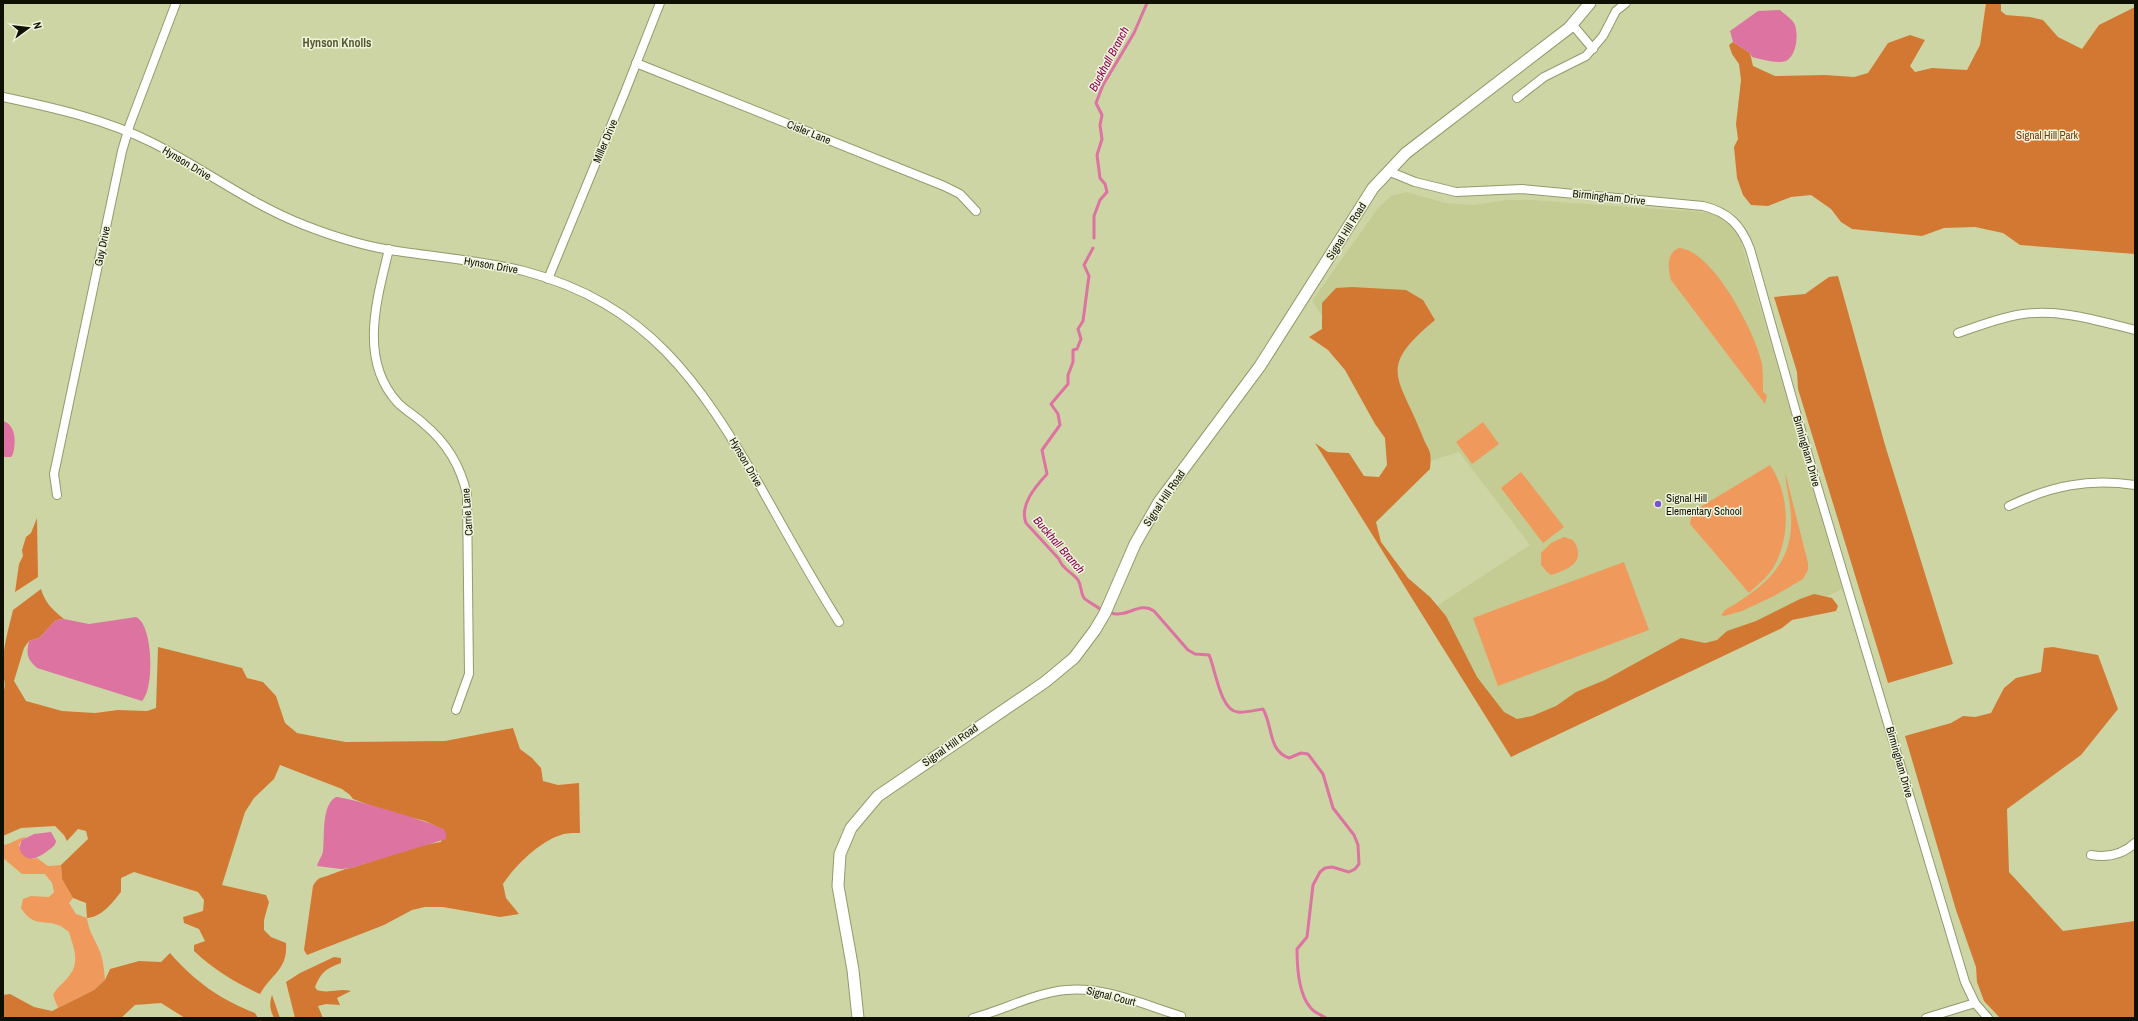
<svg xmlns="http://www.w3.org/2000/svg" width="2138" height="1021" viewBox="0 0 2138 1021" font-family="'Archivo Narrow',sans-serif">
<style>
.built{fill:#c4cc93}
.green{fill:#f0995c}
.forest{fill:#d37832}
.water{fill:#dd73a1}
.lines{fill:none;stroke-linecap:round;stroke-linejoin:round}
.stream{stroke:#dd73a1;stroke-width:3}
.minor-casing{stroke:#949a6b;stroke-width:10}
.secondary-casing{stroke:#949a6b;stroke-width:13}
.minor{stroke:#fff;stroke-width:8}
.secondary{stroke:#fff;stroke-width:11}
.poi-dot{fill:#7953cc;stroke:#eff3db;stroke-width:1.5}
.labels{text-anchor:middle;dominant-baseline:central;stroke-width:3;stroke-linejoin:round;paint-order:stroke}
.street-label{font-size:11px;fill:#0e1001;stroke:#eff3db}
.park-label{font-size:11px;fill:#733700;stroke:#eff3db}
.poi-label{font-size:11px;fill:#0e1001;stroke:#eff3db;text-anchor:start}
.neighbourhood-label{font-size:12px;font-weight:bold;fill:#555a2e;stroke:#eff3db}
.water-label{font-size:12px;font-style:italic;fill:#8a0152;stroke:#eff3db}
</style>
<rect width="100%" height="100%" fill="#ced5a4"/>
<polygon class="built" points="1407,192 1445,203 1473,205 1507,200 1531,200 1687,211 1709,213 1721,217 1732,224 1740,238 1842,589 1515,750 1426,613 1530,545 1459,452 1424,463 1312,301 1378,208 1391,196"/>
<g class="green">
<path d="M1679,248c34,2 77,86 83,116 1,9 1,19 1,28l4,3 -2,9 -94,-124c-3,-11 -5,-27 8,-32z"/>
<polygon points="1483,422 1499,444 1472,464 1456,442"/>
<path d="M1770,465c20,29 21,73 3,103 -6,10 -16,17 -24,25l-59,-69 2,-12z"/>
<polygon points="1521,472 1564,527 1543,543 1501,488"/>
<path d="M1785,472l23,91v7l-5,9 -29,17 -32,15 -18,5 -3,-1 4,-5c39,-23 69,-46 66,-95 -1,-14 -5,-29 -6,-43z"/>
<path d="M1564,537l9,3c14,21 -3,29 -22,35l-4,-3 -6,-7v-12l10,-10z"/>
<polygon points="1624,562 1649,630 1498,686 1473,618"/>
<path d="M26,837l-7,7v4l13,11 5,-1 11,8 13,-1 1,14 11,19 -4,5 7,11 11,4c2,13 5,16 10,27 6,11 7,23 8,35l-11,10 -36,18 -5,-13c4,-8 10,-11 16,-19 12,-14 4,-29 0,-44 -4,-3 -8,-6 -11,-7 -16,-6 -24,3 -37,-17l2,-9 8,-3 18,1 5,-5 -2,-9 -7,-9h-23l-19,-16v-13c9,-1 14,-7 23,-8z"/>
</g>
<g class="forest">
<polygon points="1986,3 2001,3 2001,11 2006,15 2030,17 2043,20 2058,37 2082,49 2099,25 2135,7 2135,254 2020,245 2003,233 1975,227 1944,228 1922,236 1852,229 1841,222 1831,209 1811,195 1791,197 1768,206 1751,205 1743,195 1737,178 1734,147 1738,139 1736,124 1741,80 1739,64 1732,54 1729,45 1733,42 1750,53 1753,66 1775,76 1825,75 1854,77 1868,73 1888,43 1910,35 1925,40 1910,66 1915,72 1932,68 1967,70 1980,45"/>
<polygon points="1838,276 1885,445 1953,664 1888,683 1798,389 1797,372 1774,297 1805,294 1829,277"/>
<path d="M1352,287l54,3 17,10 12,20c-59,49 -36,56 -13,115 7,18 10,13 8,34l-54,53 5,20 27,36 22,19 16,19 31,61 27,35 13,7 15,-3 24,-10 20,-14 29,-12 76,-42 24,5 12,-3 10,-9 29,-10 44,-22 14,-5 18,4 6,8 -2,5 -44,9 -10,8 -271,129 -196,-314 13,9 21,1 15,23 15,1 8,-12 -2,-27 -10,-14 -30,-54 -17,-20 -19,-13 13,-8v-26l14,-15z"/>
<polygon points="37,518 38,577 15,592 19,564 23,556 22,550 26,537 31,533"/>
<path d="M41,589c4,14 12,21 23,30l-8,1 -17,18 -10,3 -5,7 -10,33 12,20 36,10 33,2 23,-3 29,1 9,-3 2,-61 84,21 5,10 16,4 13,14 9,27 12,10 26,5 23,4 99,-1 68,-13 7,21 12,9 9,10 2,13 15,4 21,-2 1,50c-6,0 -14,0 -19,2 -21,6 -46,31 -58,49l3,14 13,16 -19,3 -57,-10h-18l-13,3 -28,15 -77,30 -3,-5 9,-64c5,-10 10,-8 19,-12 7,-2 11,-5 19,-6l72,-23 18,-3 3,-12 -19,-9 -39,-10 -33,-12 -3,-4 -8,-6 -62,-24 -6,14 -20,19 -9,14 -23,73 44,10 3,7 -5,18v10l7,7 15,6c2,27 -15,31 -26,51 -24,-11 -46,-24 -66,-43v-6l11,-4 -6,-12 -15,-6 -1,-6 20,-6 1,-11 -6,-8 -64,-20 -13,6v14c-9,11 -19,25 -34,26l-1,-15 -13,-5 -11,-19 -1,-14 27,-26 -2,-8 -8,-2 -11,12 -3,-6 -9,-9 -34,2 -18,8v-144c4,-8 0,-12 0,-21 -1,-21 5,-40 10,-61z"/>
<polygon points="2053,647 2098,655 2118,709 2081,755 2007,809 2009,872 2063,931 2135,921 2135,1018 2000,1018 1984,1001 1977,982 1976,967 1956,910 1905,736 1951,723 1963,716 1975,717 1991,713 2004,688 2016,678 2041,672 2044,648"/>
<path d="M170,953c24,28 51,47 85,60l3,5h-73l-24,-15 -26,2 -14,13h-118v-23l7,-1 24,13 18,4 42,-21 11,-10 5,-11 29,-8 22,1z"/>
<path d="M334,957l7,1v5c-15,6 -19,8 -26,24l2,3c12,4 22,-2 34,1l-14,7 3,7 -14,-1 -8,2 5,12h-28l-9,-36 14,-9z"/>
<path d="M272,995l8,23h-6c-4,-8 -5,-14 -2,-23z"/>
</g>
<g class="water">
<path d="M1780,10c4,4 11,8 14,13 5,9 3,33 -8,38 -10,3 -25,-2 -34,-4l-2,-4 -17,-11 -3,-11 28,-20z"/>
<path d="M3,421c13,4 13,21 10,33l-2,3h-8z"/>
<path d="M136,617c17,7 19,72 6,84l-105,-33c-10,-9 -11,-14 -8,-27l10,-3 17,-18 8,-1 25,5z"/>
<path d="M336,797c11,0 103,27 108,33 3,3 2,6 2,9l-95,29 -10,1 -24,-3c1,-5 5,-9 6,-15 2,-15 -2,-46 13,-54z"/>
<path d="M51,832l5,9c-1,6 -5,7 -10,11 -11,8 -21,11 -27,-4l3,-8 12,-6z"/>
</g>
<g class="lines">
<g class="stream">
<polyline points="1094,238 1094,216 1100,200 1107,192 1105,184 1100,178 1097,155 1102,139 1100,125 1102,115 1096,103 1103,85 1134,33 1147,3"/>
<path d="M1093,248l-9,17 5,11 -1,7 -5,38 -5,8 3,10 -4,10 -4,1v12l-5,13v9l-17,20 7,10 2,11 -18,25 5,24c-11,12 -28,31 -21,49l33,36c2,9 14,14 19,21 4,6 2,12 6,18 4,4 11,7 16,11"/>
<path d="M1111,613c17,5 28,-12 43,-2l34,39 7,4 14,1c6,12 11,56 29,57 5,1 18,-2 25,-3 10,17 5,42 26,49l12,-5 7,1 15,20 10,34 21,27 4,10 1,19 -4,5 -6,3 -17,-5 -7,1 -5,4 -7,13 -6,52 -10,12c0,17 2,45 13,58 3,5 11,8 16,11"/>
</g>
<defs>
<g id="minor">
<polyline points="1572,24 1593,49"/>
<polyline points="636,63 944,186 960,194 976,211"/>
<path d="M3,97c52,11 102,22 150,46 51,26 97,61 151,82 28,11 56,20 86,25 44,7 90,10 134,21 124,33 175,110 236,215 26,46 51,92 79,136"/>
<polyline points="1517,98 1544,77 1586,56 1603,36 1616,11 1626,3"/>
<path d="M1388,171l27,11 41,10 66,-3 181,17c25,6 38,19 47,43l62,220 153,513 10,21 13,15"/>
<path d="M389,249c-12,50 -31,111 9,154 8,8 18,13 26,21 23,19 37,43 43,71l2,179 -13,36"/>
<polyline points="548,279 625,92 660,3"/>
<path d="M1958,333c21,-7 43,-16 65,-19 39,-5 75,7 112,16"/>
<polyline points="57,495 54,474 122,151 130,124 176,3"/>
<path d="M2009,506c42,-20 79,-28 126,-21"/>
<path d="M2091,855c17,3 31,0 44,-12"/>
<path d="M973,1018c31,-8 61,-25 93,-28 38,-4 78,15 115,26"/>
<polyline points="1926,1018 1975,1003"/>
</g>
<polyline id="secondary" points="858,1018 853,970 838,886 840,854 851,828 878,796 1045,682 1074,658 1095,630 1105,613 1135,544 1159,502 1260,366 1373,188 1406,153 1569,28 1590,3"/>
</defs>
<use href="#minor" class="minor-casing"/>
<use href="#secondary" class="secondary-casing"/>
<use href="#minor" class="minor"/>
<use href="#secondary" class="secondary"/>
</g>
<circle class="poi-dot" cx="1658" cy="504" r="4"/>
<g class="labels">
<g class="street-label">
<text transform="translate(809 132) rotate(22)">Cisler Lane</text>
<text transform="translate(605 141) rotate(-67)">Miller Drive</text>
<text transform="translate(187 163) rotate(31)">Hynson Drive</text>
<text transform="translate(1609 197) rotate(6)">Birmingham Drive</text>
<text transform="translate(1346 231) rotate(-58)">Signal Hill Road</text>
<text transform="translate(102 246) rotate(-78)">Guy Drive</text>
<text transform="translate(491 265) rotate(10)">Hynson Drive</text>
<text transform="translate(1807 451) rotate(74)">Birmingham Drive</text>
<text transform="translate(746 462) rotate(60)">Hynson Drive</text>
<text transform="translate(1164 498) rotate(-56)">Signal Hill Road</text>
<text transform="translate(467 512) rotate(-94)">Carrie Lane</text>
<text transform="translate(950 745) rotate(-35)">Signal Hill Road</text>
<text transform="translate(1900 762) rotate(74)">Birmingham Drive</text>
<text transform="translate(1111 996) rotate(14)">Signal Court</text>
</g>
<g class="park-label">
<text x="2047" y="135">Signal Hill Park</text>
</g>
<g class="poi-label">
<text x="1666" y="498">Signal Hill<tspan x="1666" dy="13">Elementary School</tspan></text>
</g>
<g class="neighbourhood-label">
<text x="337" y="43">Hynson Knolls</text>
</g>
<g class="water-label">
<text transform="translate(1109 59) rotate(-62)">Buckhall Branch</text>
<text transform="translate(1059 545) rotate(49)">Buckhall Branch</text>
</g>
</g>
<rect width="2138" height="1021" fill="none" stroke="#0e1001" stroke-width="8"/>
<g transform="translate(28 28) rotate(75)" stroke="#eff3db" stroke-width="3" paint-order="stroke">
<path d="M0-3L7 15L0 10L-7 15Z" fill="#0e1001"/>
<text y="-6" font-size="11" font-weight="bold" text-anchor="middle" fill="#0e1001">N</text>
</g>
</svg>
